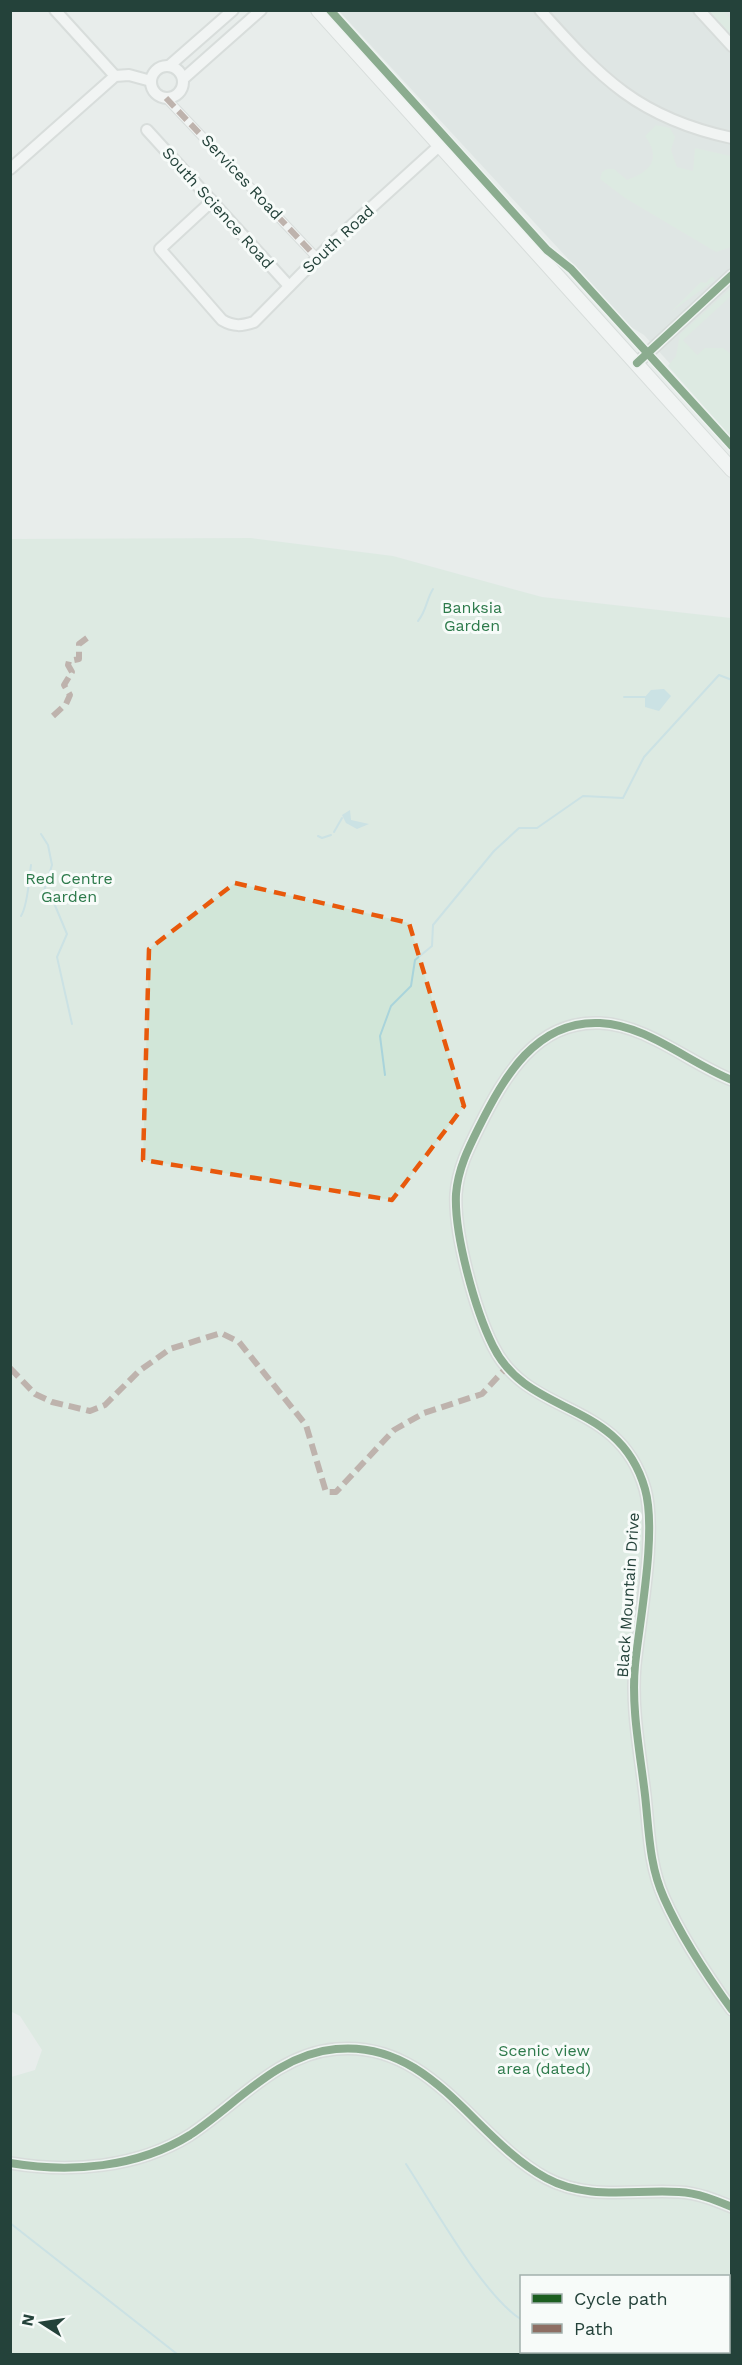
<svg xmlns="http://www.w3.org/2000/svg" width="742" height="2365" viewBox="0 0 742 2365" font-family="'Work Sans',sans-serif">
<style>
.built{fill:#d6dedb}
.green{fill:#d1e6d8;fill-rule:evenodd}
.water{fill:#a9d4db}
.lines{fill:none;stroke-linecap:round;stroke-linejoin:round}
.stream{stroke:#a9d4db;stroke-width:2}
.pedestrian-casing{stroke:#c5cac8;stroke-width:10}
.minor-casing{stroke:#c5cac8;stroke-width:14}
.tertiary-casing{stroke:#c5cac8;stroke-width:16}
.pedestrian{stroke:#fcfcfc;stroke-width:8}
.minor{stroke:#fcfcfc;stroke-width:10}
.tertiary{stroke:#fcfcfc;stroke-width:14}
.quiet{stroke:#8d6e63;stroke-width:6;stroke-dasharray:12 6;stroke-linecap:butt}
.cycleway-casing{stroke:#f7fbf9;stroke-width:11}
.cycleway{stroke:#1b5e20;stroke-width:8}
.marked{fill:none;stroke:#e8590c;stroke-width:4.5;stroke-dasharray:12 8;stroke-linejoin:round}
.labels{text-anchor:middle;dominant-baseline:central;stroke-width:6;stroke-linejoin:round;paint-order:stroke}
.street-label{font-size:16px;fill:#24423a;stroke:#f7fbf9}
.park-label{font-size:16px;fill:#2d7a4b;stroke:#f7fbf9}
</style>
<rect width="100%" height="100%" fill="#e8edeb"/>
<polygon class="built" points="339,11 731,11 731,431 644,335 631,327"/>
<g class="green">
<polygon points="699,11 724,11 731,19 731,46"/>
<path d="M656,125l14,3 5,9 -4,13 6,17 16,4 2,-23 36,8v91l-15,5 -91,-54 -25,-19 2,-7 5,-3h7l13,11c25,-9 34,-22 18,-44z"/>
<polygon points="712,276 715,280 671,312 701,282 706,283"/>
<polygon points="731,288 731,296 683,340 697,355 705,348 723,348 731,354 731,437 668,366 676,356 680,334"/>
<path d="M251,538l142,18 149,41 189,21v1736h-720v-277l24,-7 7,-20 -22,-34 -10,-5v-1472zM522,2276h206v76h-206z"/>
</g>
<g class="water">
<polygon points="664,689 671,696 659,711 645,707 645,697 651,690"/>
<polygon points="350,810 351,820 369,824 357,829 346,823 342,815"/>
</g>
<g class="lines">
<g class="stream">
<path d="M418,621c9,-11 8,-21 15,-32"/>
<polyline points="624,697 645,697"/>
<polyline points="334,832 342,818"/>
<polyline points="41,834 48,845 52,865 44,891 54,903 67,934 57,957 72,1024"/>
<polyline points="318,836 322,838 331,835"/>
<path d="M21,916c7,-11 8,-37 10,-51"/>
<polyline points="385,1075 380,1036 391,1006 411,986 415,960 432,946 433,925 494,851 519,828 537,828 583,796 623,798 644,757 719,675 732,680"/>
<path d="M406,2164c27,41 77,132 116,156"/>
<polyline points="10,2223 177,2354"/>
<polyline points="571,2352 575,2354"/>
</g>
<defs>
<polyline id="pedestrian" points="166,98 317,258"/>
<g id="minor">
<polyline points="55,10 115,76"/>
<path d="M540,10c61,68 98,108 192,128"/>
<polyline points="699,10 732,46"/>
<polyline points="169,66 233,10"/>
<circle cx="167" cy="82" r="16"/>
<polyline points="183,79 261,10"/>
<polyline points="147,130 289,286"/>
<polyline points="10,169 115,76 129,75 151,81"/>
<path d="M212,201l-52,48 62,71c12,7 20,6 32,2l76,-77 109,-99"/>
<polyline points="637,363 732,275"/>
<path d="M732,1080c-43,-17 -85,-55 -132,-57 -64,-3 -96,54 -121,104 -11,22 -21,42 -23,67 -2,40 19,116 37,152 35,72 126,52 152,143 12,42 -5,129 -10,176 -4,43 5,87 10,130 4,35 4,70 19,103 16,36 44,79 68,112"/>
<path d="M10,2163c60,10 127,5 180,-28 47,-31 87,-81 146,-86 96,-9 137,89 210,129 42,23 88,11 133,14 19,1 36,8 53,15"/>
</g>
<polyline id="tertiary" points="318,10 732,470"/>
</defs>
<use href="#pedestrian" class="pedestrian-casing"/>
<use href="#minor" class="minor-casing"/>
<use href="#tertiary" class="tertiary-casing"/>
<use href="#pedestrian" class="pedestrian"/>
<use href="#minor" class="minor"/>
<use href="#tertiary" class="tertiary"/>
<g class="quiet">
<polyline points="166,98 317,258"/>
<polyline points="53,716 66,704 70,695 64,685 72,672 68,665 69,661 79,659 79,644 87,638"/>
<polyline points="10,1368 35,1394 52,1402 90,1411 105,1405 139,1371 170,1349 221,1333 239,1342 306,1425 326,1492 336,1492 394,1430 424,1413 482,1394 506,1368"/>
</g>
<defs>
<g id="cycleway">
<polyline points="330,10 547,250 571,269 732,446"/>
<polyline points="637,363 732,275"/>
<path d="M732,1080c-43,-17 -85,-55 -132,-57 -64,-3 -96,54 -121,104 -11,22 -21,42 -23,67 -2,40 19,116 37,152 35,72 126,52 152,143 12,42 -5,129 -10,176 -4,43 5,87 10,130 4,35 4,70 19,103 16,36 44,79 68,112"/>
<path d="M10,2163c60,10 127,5 180,-28 47,-31 87,-81 146,-86 96,-9 137,89 210,129 42,23 88,11 133,14 19,1 36,8 53,15"/>
</g>
</defs>
<use href="#cycleway" class="cycleway-casing"/>
<use href="#cycleway" class="cycleway"/>
</g>
<path d="M0 0H742V2365H0ZM235,883l174,40 55,183 -72,94 -249,-40 6,-211z" fill="#e8edeb" fill-opacity=".55" fill-rule="evenodd"/>
<path class="marked" d="M235,883l174,40 55,183 -72,94 -249,-40 6,-211z"/>
<g class="labels">
<g class="street-label">
<text transform="translate(242 177) rotate(47)">Services Road</text>
<text transform="translate(218 208) rotate(48)">South Science Road</text>
<text transform="translate(338 239) rotate(-43)">South Road</text>
<text transform="translate(628 1595) rotate(-86)">Black Mountain Drive</text>
</g>
<g class="park-label">
<text x="472" y="607">Banksia<tspan x="472" dy="18">Garden</tspan></text>
<text x="69" y="878">Red Centre<tspan x="69" dy="18">Garden</tspan></text>
<text x="544" y="2050">Scenic view<tspan x="544" dy="18">area (dated)</tspan></text>
</g>
</g>
<rect width="742" height="2365" fill="none" stroke="#24423a" stroke-width="24"/>
<rect x="520" y="2275" width="210" height="78" fill="#f7fbf9" stroke="#a3b1ad" stroke-width="1.5"/>
<rect x="532" y="2294" width="30" height="9" fill="#1b5e20" stroke="#a3b1ad" stroke-width="1.5"/>
<text x="574" y="2305" font-size="18" fill="#24423a">Cycle path</text>
<rect x="532" y="2324" width="30" height="9" fill="#8d6e63" stroke="#a3b1ad" stroke-width="1.5"/>
<text x="574" y="2335" font-size="18" fill="#24423a">Path</text>
<g transform="translate(42 2323) rotate(282)" stroke="#f7fbf9" stroke-width="4.5" paint-order="stroke">
<path d="M0-4.5L10 22L0 15L-10 22Z" fill="#24423a"/>
<text y="-9" font-size="16" font-weight="bold" text-anchor="middle" fill="#24423a">N</text>
</g>
</svg>
